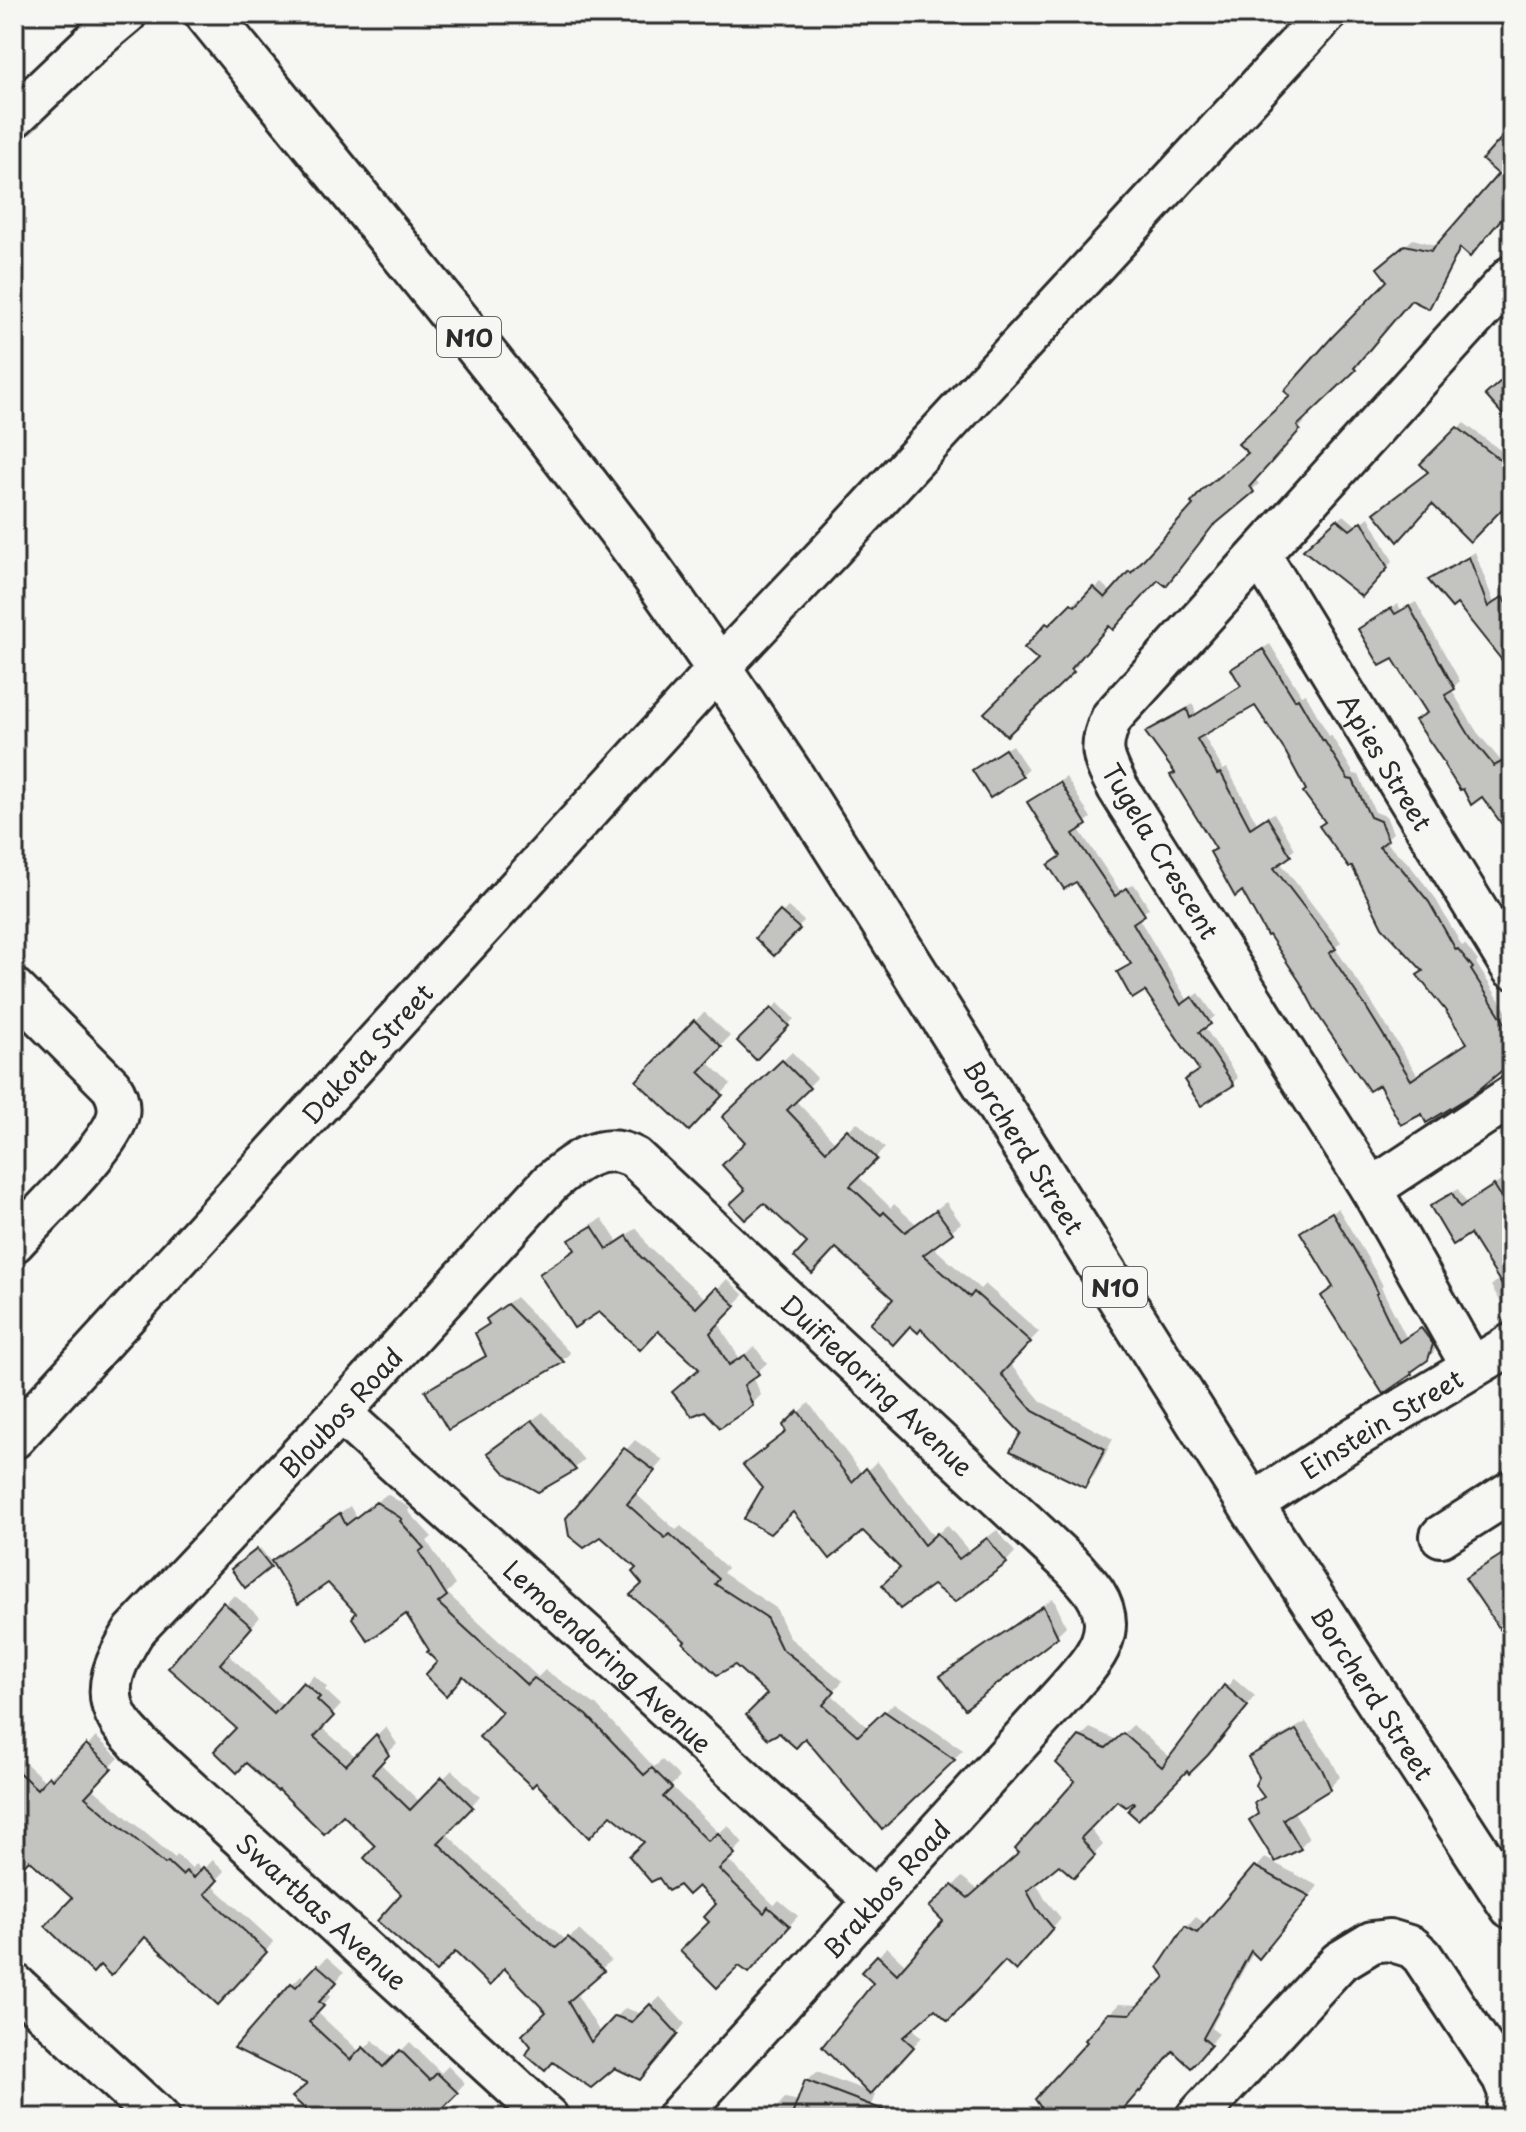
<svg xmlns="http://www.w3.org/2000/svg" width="1526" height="2132" viewBox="0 0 1526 2132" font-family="'Playpen Sans',sans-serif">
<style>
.shadow{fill:#0003;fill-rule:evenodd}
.building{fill:#c3c3c0;stroke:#2b2b2b;stroke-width:2;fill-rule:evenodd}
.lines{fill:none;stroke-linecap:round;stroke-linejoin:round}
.minor-casing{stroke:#2b2b2b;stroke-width:46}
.highway-casing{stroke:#2b2b2b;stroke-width:50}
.minor{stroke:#f6f6f2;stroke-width:40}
.highway{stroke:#f6f6f2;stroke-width:44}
.labels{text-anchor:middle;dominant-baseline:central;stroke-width:7;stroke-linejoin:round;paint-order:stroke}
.shield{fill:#f6f6f2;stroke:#686867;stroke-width:2}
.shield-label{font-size:24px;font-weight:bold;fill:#2b2b2b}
.street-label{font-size:26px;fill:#2b2b2b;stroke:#f6f6f2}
</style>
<rect width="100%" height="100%" fill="#f6f6f2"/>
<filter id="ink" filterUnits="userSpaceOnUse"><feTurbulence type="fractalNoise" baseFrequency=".0125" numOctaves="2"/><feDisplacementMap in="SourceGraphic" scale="16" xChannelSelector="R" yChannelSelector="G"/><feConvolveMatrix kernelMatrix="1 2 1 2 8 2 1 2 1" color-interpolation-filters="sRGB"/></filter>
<g filter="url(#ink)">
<g class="shadow">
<polygon points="1512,133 1512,205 1462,247 1435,300 1429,306 1412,298 1359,361 1360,363 1302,419 1305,422 1255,479 1259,484 1215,521 1110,624 1076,662 1079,664 1007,734 1041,660 1027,647 1054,618 1057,620 1079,598 1083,601 1101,583 1112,593 1250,453 1292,396 1390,281 1386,262 1413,239 1438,246 1500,174"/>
<polygon points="1464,423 1512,459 1512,496 1432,501 1430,472 1423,464"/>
<polygon points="1344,515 1357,526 1369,517 1393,561 1362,594 1306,550"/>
<polygon points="1475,552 1494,603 1509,593 1512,596 1512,655 1457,602 1431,580 1437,574"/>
<polygon points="1416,602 1460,681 1451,689 1477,732 1501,761 1512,756 1512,835 1482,794 1464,787 1418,720 1428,711 1394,656 1367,624 1398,604 1401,610"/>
<path d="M1270,644l31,51 4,-2 24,43 2,-1 23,39 5,1 16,37 11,4 7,17 -9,8 24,22 26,33 28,50 3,-2 13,17 -2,2 36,57v39l-90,52 -204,-264 -46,-72 4,-3 -29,-40 6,-5 40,-23 3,10 46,-29 -9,-16 6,-6zM1255,703l31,47 41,71 98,149 44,72 -51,34 -47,-75 -36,-53 6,-6 -61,-80 15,-13 -21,-36 -17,10 -30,-55 -4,2 -20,-36z"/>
<polygon points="1012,745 1028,769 1022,775 975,770 981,764"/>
<polygon points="1066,777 1091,818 1078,828 1121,892 1134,884 1149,908 1138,917 1188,1001 1199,993 1215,1016 1204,1026 1238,1078 1232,1083 1187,1080 1201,1069 1145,988 1119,972 1133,962 1030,802"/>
<polygon points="1512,849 1512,867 1505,856"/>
<polygon points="788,907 804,921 774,953 758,938"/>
<polygon points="778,1003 794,1019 755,1057 740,1041"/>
<polygon points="704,1012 730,1036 707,1061 731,1084 689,1128 639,1081"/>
<polygon points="792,1052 817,1078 795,1100 836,1143 857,1122 885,1148 858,1176 891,1208 894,1204 916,1224 946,1202 961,1223 932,1246 980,1289 985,1284 1039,1332 1009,1363 1042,1402 1113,1439 1094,1476 1085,1485 1023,1433 896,1299 836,1245 810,1243 764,1200 748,1189 748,1142 725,1117"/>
<polygon points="1512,1179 1512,1297 1502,1304 1491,1286 1500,1278 1470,1232 1433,1207 1458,1189 1466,1202 1501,1181 1503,1184"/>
<polygon points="1338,1208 1377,1274 1383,1286 1381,1287 1406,1337 1428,1324 1438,1338 1434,1352 1411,1373 1335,1286 1302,1232"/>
<polygon points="602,1218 617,1241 637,1228 649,1247 707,1300 727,1279 744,1295 718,1322 739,1358 755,1347 767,1363 753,1376 761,1395 751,1405 705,1408 701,1368 659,1329 599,1310 542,1274 551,1265 576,1248 571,1241 581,1231"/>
<polygon points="516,1297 570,1353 562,1361 428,1391 436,1383 487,1354 477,1333 490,1322 488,1319 496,1311"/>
<polygon points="809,1403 863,1475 877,1461 934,1537 947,1525 969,1551 997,1530 1015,1552 1006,1562 955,1599 933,1582 903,1567 863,1529 793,1509 765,1488 746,1465 788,1431 785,1426"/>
<polygon points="543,1412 584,1460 574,1469 490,1453 499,1444"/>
<polygon points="635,1440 663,1460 635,1493 676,1530 681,1526 727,1568 723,1573 776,1608 790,1638 843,1681 831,1694 869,1728 894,1703 963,1750 883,1827 770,1694 735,1663 688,1641 644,1584 638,1568 601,1535 626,1450"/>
<polygon points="387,1494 410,1508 408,1511 432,1537 427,1541 455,1585 447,1593 538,1677 545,1670 596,1705 654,1767 662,1760 680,1777 671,1786 719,1833 728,1825 743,1843 727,1859 774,1905 779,1900 798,1916 758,1961 712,1922 718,1903 698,1884 646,1842 464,1674 432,1650 406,1611 359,1613 328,1581 273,1562 270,1566 233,1570 260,1548 272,1563 282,1552 350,1506 356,1517"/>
<polygon points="234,1595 260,1617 228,1654 284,1707 314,1675 327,1687 325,1690 341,1705 321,1727 356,1757 386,1727 397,1744 379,1762 420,1802 452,1770 480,1797 445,1832 486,1872 566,1940 579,1930 611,1960 576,1993 601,2034 625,2008 642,2014 660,1997 685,2024 640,2077 549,2011 505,1966 490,1984 404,1894 378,1846 343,1812 279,1788 247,1760 238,1728 170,1667"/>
<polygon points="1053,1598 1066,1626 1057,1635 943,1677 952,1667"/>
<polygon points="1234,1678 1255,1696 1216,1743 1187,1768 1136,1803 1133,1800 1117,1798 1089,1827 1103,1845 1074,1875 1059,1863 1035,1881 1045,1899 1061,1918 1025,1959 1005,1959 935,2006 911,2027 922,2037 879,2083 875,1983 864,1972 887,1947 907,1966 946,1921 941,1898 962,1877 978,1890 1021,1853 1078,1781 1080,1737 1090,1728 1117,1740 1133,1725 1171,1758"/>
<polygon points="1306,1722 1331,1759 1340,1777 1330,1787 1293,1810 1309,1838 1300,1847 1251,1820 1260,1812 1256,1804 1265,1795 1262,1777 1250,1758 1260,1748"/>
<polygon points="96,1737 119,1758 91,1787 175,1858 177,1855 192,1868 196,1864 203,1870 213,1860 225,1871 212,1885 274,1942 226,1994 145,1935 75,1897 29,1857 14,1874 14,1752 46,1782 58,1770 61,1773"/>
<polygon points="1265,1858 1318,1886 1268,1947 1254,1951 1211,2028 1219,2034 1200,2056 1174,2050 1116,2118 1050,2118 1090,2042 1109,2014 1119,2004 1141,2005 1168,1977 1161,1967 1187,1927 1196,1917 1207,1925"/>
<polygon points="327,1957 344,1972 327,1992 331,1996 317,2012 361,2053 373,2040 393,2059 410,2042 441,2073 448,2066 465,2083 441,2108 452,2118 318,2118 292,1984 301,1975 306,1979"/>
<polygon points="817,2072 875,2094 867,2118 771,2118 776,2108 785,2098 800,2101 807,2081"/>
<polygon points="1007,2105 1021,2118 995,2118"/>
</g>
<g class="building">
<polygon points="1512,126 1512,206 1470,257 1460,248 1429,309 1411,300 1354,368 1356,370 1297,426 1300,430 1250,486 1254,492 1212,527 1166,586 1158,580 1113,630 1109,626 1071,669 1074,672 1007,736 984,713 1038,660 1024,648 1046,623 1049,625 1071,603 1075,606 1093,587 1105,598 1129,571 1131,573 1193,505 1191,503 1202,490 1248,453 1238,444 1290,396 1284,391 1333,336 1387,281 1377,268 1405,245 1431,251 1498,174 1482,160"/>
<polygon points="1512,371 1512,425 1485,395"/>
<polygon points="1457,427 1512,469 1512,499 1470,542 1432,504 1398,542 1374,513 1428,472 1420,464"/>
<polygon points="1337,519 1350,530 1362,521 1388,568 1362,597 1303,550"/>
<polygon points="1469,557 1488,607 1502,597 1512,609 1512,673 1457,604 1452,608 1428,580"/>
<polygon points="1409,606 1455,689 1445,695 1471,738 1494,766 1505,760 1512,772 1512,838 1482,797 1471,805 1463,789 1460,790 1444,765 1445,764 1415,720 1427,713 1393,659 1380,666 1358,629 1391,608 1395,614"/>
<path d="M1263,649l32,51 3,-2 25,43 1,-1 24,39 5,1 17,37 10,4 8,19 -9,7 23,22 27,33 27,48 2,-1 15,19 -2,2 41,64v28l-38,32 -48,29 -4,-9 -21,11 -22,-40 -10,6 -53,-79 -16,-30 -31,-47 -2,1 -25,-45 -7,6 -25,-45 6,-3 -46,-74 5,-2 -30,-41 42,-23 3,9 51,-32 -10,-17zM1255,706l30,45 21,39 -3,2 22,30 -6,4 30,42 3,-2 30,61 41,44 -6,4 28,35 22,33 -56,37 -45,-73 -37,-54 7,-4 -62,-81 17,-12 -24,-39 -17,11 -29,-55 -4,1 -20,-35z"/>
<polygon points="1005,749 1023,777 990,798 972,770"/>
<polygon points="1060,782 1087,825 1073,834 1115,896 1127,888 1145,915 1133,923 1181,1005 1192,997 1211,1024 1199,1032 1234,1085 1201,1106 1184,1080 1199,1070 1145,991 1132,999 1117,972 1131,964 1076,882 1064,889 1048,865 1061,856 1027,802"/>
<polygon points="780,911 800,929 774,956 755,938"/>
<polygon points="771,1008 789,1026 756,1060 737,1041"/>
<polygon points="694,1020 722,1047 699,1072 723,1095 689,1131 636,1081"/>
<polygon points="782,1060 810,1088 787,1110 826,1151 847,1129 877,1159 850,1186 881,1215 884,1212 905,1232 936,1210 953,1233 923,1255 970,1297 974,1292 1031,1342 1001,1374 1033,1411 1105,1449 1085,1488 1010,1451 1021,1433 921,1329 918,1333 910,1326 893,1345 870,1324 893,1299 836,1248 812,1274 794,1257 807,1243 764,1203 745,1220 730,1204 745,1190 722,1165 745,1142 722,1117"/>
<polygon points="1494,1185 1512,1214 1512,1301 1470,1234 1453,1245 1430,1206 1452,1193 1460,1207"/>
<polygon points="1332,1212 1372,1280 1378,1293 1376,1294 1399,1342 1421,1328 1433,1344 1428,1360 1411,1372 1412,1374 1383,1394 1321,1296 1333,1287 1300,1232"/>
<polygon points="592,1226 607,1249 627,1236 640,1256 696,1308 716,1287 736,1306 710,1333 729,1365 745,1355 759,1374 744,1385 753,1406 720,1428 705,1411 692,1416 672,1392 699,1369 658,1331 640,1350 599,1312 574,1328 539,1274 575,1250 569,1240"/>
<polygon points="507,1304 564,1362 448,1430 425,1391 486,1356 475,1333 489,1324 486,1319"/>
<polygon points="798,1411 852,1482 866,1468 924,1545 937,1533 959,1559 987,1538 1007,1563 955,1602 933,1585 900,1609 882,1585 900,1568 863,1531 830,1559 793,1512 770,1534 744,1519 762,1488 743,1465 786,1432 783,1425"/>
<polygon points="532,1420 576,1470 538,1492 505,1473 487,1453"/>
<polygon points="624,1448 655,1471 627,1504 665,1538 670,1534 719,1579 715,1584 766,1617 781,1648 835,1691 823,1705 858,1736 884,1711 955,1760 882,1830 805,1738 796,1748 779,1733 768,1739 746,1715 767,1694 735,1665 717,1675 683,1643 685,1641 630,1595 642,1584 632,1572 636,1568 601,1537 584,1548 569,1536 566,1518"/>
<polygon points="376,1502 402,1519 400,1521 424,1548 419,1552 447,1596 438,1603 527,1685 534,1678 587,1715 644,1775 652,1768 672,1788 663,1797 708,1841 718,1833 735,1854 719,1869 764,1913 768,1907 790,1926 749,1973 739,1966 717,1988 680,1951 709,1922 704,1917 716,1904 698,1886 688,1895 679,1885 668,1891 659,1878 651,1882 629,1856 644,1842 611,1815 589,1838 536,1783 532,1787 479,1737 502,1712 463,1676 446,1696 425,1675 437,1662 427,1652 429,1650 406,1614 368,1641 352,1618 356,1613 328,1583 298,1604 271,1561 340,1513 346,1525"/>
<polygon points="1512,1548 1512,1647 1465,1578"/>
<polygon points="257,1549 271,1567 245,1588 231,1569"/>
<polygon points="223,1602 252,1627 220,1664 274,1714 303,1682 320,1697 317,1700 334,1716 314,1737 346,1765 376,1734 389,1755 372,1773 410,1810 442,1777 473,1807 438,1843 477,1881 556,1948 568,1937 604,1971 568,2002 591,2042 615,2016 632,2022 650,2004 678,2034 640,2080 615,2068 591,2088 553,2062 545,2071 526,2055 531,2046 522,2035 546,2012 504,1968 490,1986 455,1952 436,1972 377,1921 401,1894 364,1858 375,1846 343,1815 324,1834 279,1790 277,1791 246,1763 237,1773 214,1751 236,1728 168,1668"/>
<polygon points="1043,1606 1058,1637 965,1709 940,1676"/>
<polygon points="1224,1685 1248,1706 1208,1755 1189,1774 1187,1771 1138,1820 1128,1811 1134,1803 1133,1802 1126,1807 1117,1801 1081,1838 1095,1856 1074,1878 1059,1865 1027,1891 1037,1909 1053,1928 1016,1971 1005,1961 948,2021 935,2009 903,2037 914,2047 870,2095 822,2047 873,1983 861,1972 877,1955 897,1974 943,1921 929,1907 952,1885 968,1898 1019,1853 1015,1849 1075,1781 1056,1763 1079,1736 1106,1748 1123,1733 1162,1767"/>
<polygon points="1296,1730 1322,1769 1331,1789 1283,1819 1301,1849 1275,1862 1249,1820 1258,1814 1254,1803 1264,1797 1255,1785 1259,1777 1248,1757"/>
<polygon points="86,1744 112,1768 85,1797 165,1864 168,1862 182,1875 186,1871 194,1878 203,1867 218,1880 205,1894 267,1952 218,2005 145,1937 111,1976 100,1965 93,1973 45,1926 72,1898 29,1860 14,1876 14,1768 37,1789 49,1776 52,1780"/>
<polygon points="1254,1866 1310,1896 1259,1959 1251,1951 1203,2038 1211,2045 1191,2068 1173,2051 1140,2092 1139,2091 1116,2118 1048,2118 1035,2099 1087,2042 1085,2040 1108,2013 1130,2014 1165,1977 1158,1967 1185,1926 1197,1933"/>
<polygon points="317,1965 337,1982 319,2002 324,2006 309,2022 350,2060 363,2047 383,2067 400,2050 430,2080 437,2073 458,2093 433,2118 398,2118 388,2108 379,2118 370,2118 360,2109 352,2118 315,2118 292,2097 307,2084 234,2048 291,1983 296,1987"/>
<polygon points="805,2080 899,2116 899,2118 791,2118"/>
</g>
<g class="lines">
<defs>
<g id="minor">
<polyline points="14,117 95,40 126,14"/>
<path id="s1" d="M1260,555l252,413"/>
<path d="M14,989l97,97c6,9 9,18 7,29 -6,30 -81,101 -104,127"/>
<polyline points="1371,1189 1512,1096"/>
<path d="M1472,1367l-101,-178 -253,-401c-15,-29 -21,-40 -6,-71l400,-441"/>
<path id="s2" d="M340,1413l271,244 264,244"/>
<path id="s3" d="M14,1438l704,-769 112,-118 496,-537"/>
<path id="s4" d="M1251,1505l103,-67 158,-94"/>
<polyline points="1441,1536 1512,1491"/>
<polyline points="14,1984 159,2118"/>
<path id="s5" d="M548,2118l-409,-374c-6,-8 -15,-15 -20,-24 -19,-31 -2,-61 15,-89l206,-218 210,-230c25,-22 53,-43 85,-25l439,410c7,8 15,16 21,25 26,41 -4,69 -30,99l-388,426"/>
<polyline points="1196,2118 1339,1962 1372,1942 1389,1940 1412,1947 1422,1956 1503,2078 1509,2093 1507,2118"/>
</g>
<g id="highway">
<path id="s6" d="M208,14c135,166 272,331 401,501 64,83 122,172 180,258l462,732 261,401"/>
</g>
</defs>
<use href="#minor" class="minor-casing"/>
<use href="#highway" class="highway-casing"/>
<use href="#minor" class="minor"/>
<use href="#highway" class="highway"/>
</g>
</g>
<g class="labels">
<g class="shield">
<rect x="437" y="317" width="64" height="40" rx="6"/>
<rect x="1083" y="1267" width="64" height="40" rx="6"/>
</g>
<g class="shield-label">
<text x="469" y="337">N10</text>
<text x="1115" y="1287">N10</text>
</g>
<g class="street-label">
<text stroke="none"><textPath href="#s1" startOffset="242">Apies Street</textPath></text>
<text transform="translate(1161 851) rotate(59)">Tugela Crescent</text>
<text stroke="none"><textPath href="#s3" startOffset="522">Dakota Street</textPath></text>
<text stroke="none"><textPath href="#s6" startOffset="1398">Borcherd Street</textPath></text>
<text stroke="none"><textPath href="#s5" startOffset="1720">Duifiedoring Avenue</textPath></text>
<text stroke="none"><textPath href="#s5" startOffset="982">Bloubos Road</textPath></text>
<text stroke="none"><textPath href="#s4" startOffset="154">Einstein Street</textPath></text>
<text stroke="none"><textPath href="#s2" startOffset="362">Lemoendoring Avenue</textPath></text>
<text stroke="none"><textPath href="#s6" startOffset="2046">Borcherd Street</textPath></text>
<text transform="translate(886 1889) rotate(-48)">Brakbos Road</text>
<text transform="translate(322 1911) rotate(42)">Swartbas Avenue</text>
</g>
</g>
<rect width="1526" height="2132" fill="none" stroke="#f6f6f2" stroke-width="48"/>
<rect x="24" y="24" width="1478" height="2084" fill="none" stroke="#2b2b2b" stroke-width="3" filter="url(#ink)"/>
</svg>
